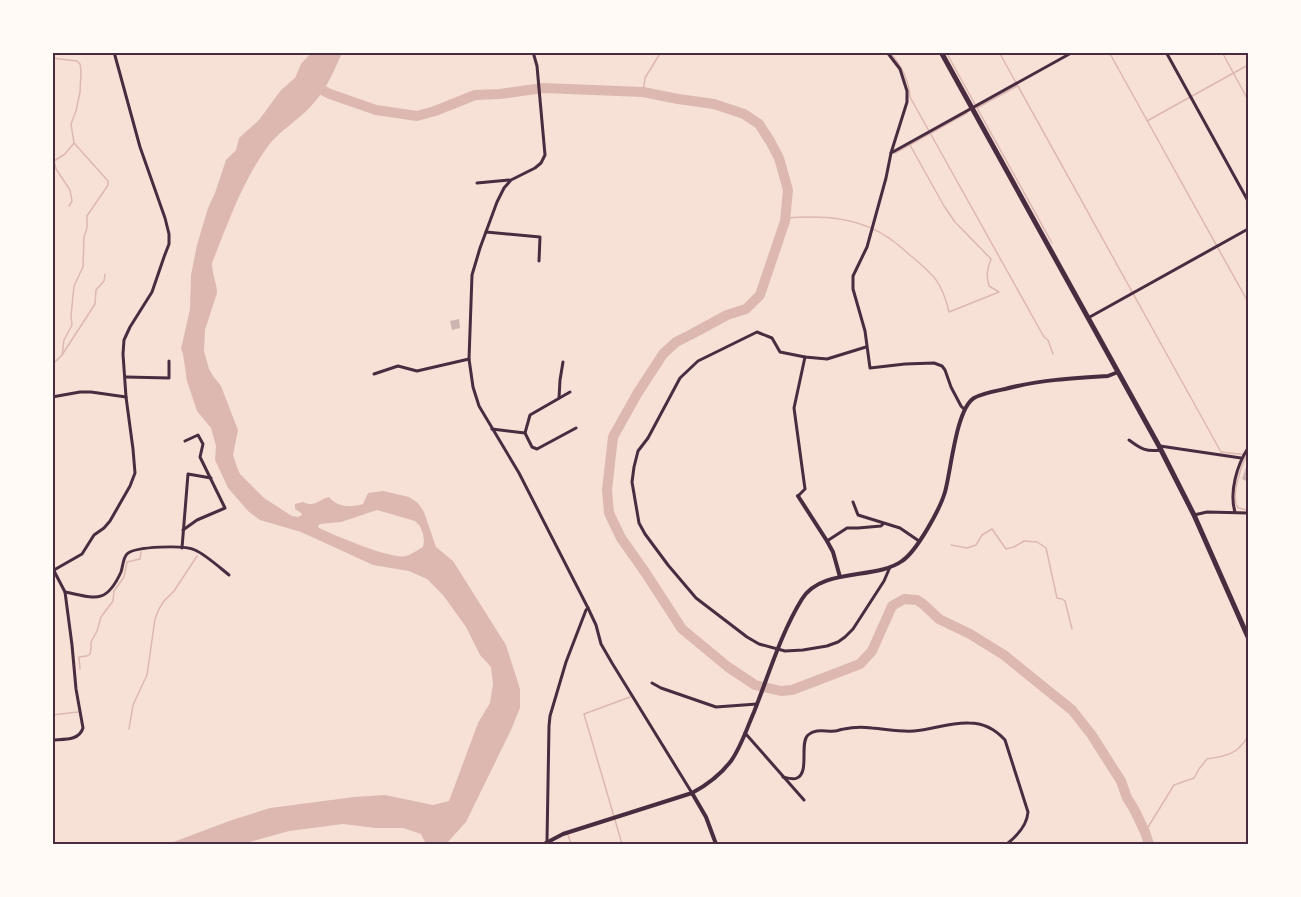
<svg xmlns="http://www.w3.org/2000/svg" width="1301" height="897" viewBox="0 0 1301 897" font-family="'Varela Round',sans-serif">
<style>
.water{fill:#dcb8b0;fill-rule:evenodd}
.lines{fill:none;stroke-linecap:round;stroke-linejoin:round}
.stream{stroke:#dcb8b0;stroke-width:1.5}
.river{stroke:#dcb8b0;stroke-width:10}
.building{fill:#ccb4b1}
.minor{stroke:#4a2c40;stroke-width:3}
.tertiary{stroke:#4a2c40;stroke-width:4}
.trunk{stroke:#4a2c40;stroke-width:5}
.neatline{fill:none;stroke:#4a2c40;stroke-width:2}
</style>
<rect width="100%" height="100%" fill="#f7e1d7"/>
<path class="water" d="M311,53h31c-8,18 -16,37 -30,52 -13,15 -32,25 -44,41 -26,36 -40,77 -56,117 0,12 5,20 5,30l-12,37 -1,21 5,18 4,7 8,10 17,44 -5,25 4,12 3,7 24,24 28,18 6,1 4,-2 -1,-2 -6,-4v-5l8,-2c12,6 16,-3 26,-5 8,10 22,11 34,7l5,-11 15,-2 26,6 9,6 6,9 12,35 17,14 53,84 14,44v19l-9,22 -45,92 -20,22h-20l-5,-10 -18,-6h-28l-32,-4 -54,7 -47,13h-74l64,-24 38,-12 84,-11 31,-2 48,10 16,-4 29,-78 12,-20 3,-19 -2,-17 -11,-12 -14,-28 -23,-32 -16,-16 -18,-8 -36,-6 -72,-33 -41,-12 -11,-8 -21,-24 -11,-24 -2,-4 1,-14 -5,-18 -14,-17 -10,-30 -4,-27 -2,-5 9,-40 1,-34 6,-30 11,-37 7,-15 11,-33 10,-10 3,-12 20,-18 22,-30 14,-12 6,-14zM377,510l38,11 5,5 3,8 1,7 -1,6c-6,3 -12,8 -17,9 -14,4 -72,-21 -87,-28l-1,-2 2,-2 21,-2z"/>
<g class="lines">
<g class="stream">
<path d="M890,52c11,14 19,27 20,45l134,240 4,3 5,14"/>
<polyline points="946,52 1052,243"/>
<polyline points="999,52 1221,452 1248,455"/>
<polyline points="1109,52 1248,302"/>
<polyline points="1222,52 1248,100"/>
<polyline points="52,58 77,61 80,64 81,71 80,92 76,111 71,124 74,143 65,154 54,161 56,169 70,190 72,201 69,206"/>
<polyline points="643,92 645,78 661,52"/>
<polyline points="977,108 1017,86"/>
<polyline points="1147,121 1248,65"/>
<polyline points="895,153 967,113"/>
<path d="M786,218c37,-3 76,-1 107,23 6,4 12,10 18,15 23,19 31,26 38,56l50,-20 -10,-6c-3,-10 -2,-17 2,-27l-36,-37 -11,-16 -34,-61"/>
<polyline points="62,355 64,340 72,325 71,316 74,286 83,267 84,237 87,228 87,216 108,185 108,181 74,143"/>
<polyline points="52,365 62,355 95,304 96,290 104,281 105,274"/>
<path d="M1248,452c-6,12 -18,44 -10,56l10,2"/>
<polyline points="951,545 967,548 976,545 982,535 992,529 1006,549 1014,547 1024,541 1037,542 1046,548 1057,598 1062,599 1065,601 1072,629"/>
<polyline points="80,669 79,657 87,656 90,654 91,648 91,642 97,631 101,617 113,601 114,591 124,577 127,562 140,559 141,552"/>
<polyline points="52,715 78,712"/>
<polyline points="129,729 133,705 147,675 155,619 159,609 164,601 174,591 197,556"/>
<path d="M1145,832l29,-47 20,-7 5,-9 8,-10c20,-3 31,-5 41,-23"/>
<polyline points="568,835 571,844"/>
<polyline points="622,844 584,714 630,697"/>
</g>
<polyline class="river" points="312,85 330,94 376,110 417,116 435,111 475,95 500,94 543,88 643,92 678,99 714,104 744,114 759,124 770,141 779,158 788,190 785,221 760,295 746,309 727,315 692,334 676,342 663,354 637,394 613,437 607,490 609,513 621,538 645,572 682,629 728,667 755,685 781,691 792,690 860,664 872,651 892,606 904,599 917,600 923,604 939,619 970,634 1004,655 1072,710 1091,734 1121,781 1127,798 1134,809 1145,832 1149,844"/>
</g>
<g class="building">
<polygon points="459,319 460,328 452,330 450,321"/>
<polygon points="1248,462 1248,482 1242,479"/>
</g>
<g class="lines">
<g class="minor">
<polyline points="533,52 537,66 545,155 541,163 535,168 511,180 504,188 497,202 480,248 472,275 469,359 473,387 479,406 519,473 588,608 596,625 601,644 612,663 692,793"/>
<polyline points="887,52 900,69 907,91 907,102 891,153 886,178 867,247 853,276 853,289 865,331 870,368 905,364 934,363 942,366 945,370 951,387 961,406 964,409"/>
<polyline points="1166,52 1248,201"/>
<polyline points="891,153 1073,52"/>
<polyline points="477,183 509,180"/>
<polyline points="486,232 540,237 539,261"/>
<polyline points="1088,318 1248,229"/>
<polyline points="866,347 827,359 805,357 780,352 772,338 757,332 698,361 680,378 648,438 638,451 634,467 632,482 639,523 645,534 668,565 696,598 747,637 759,644 785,651 803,650 827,646 838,642 845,637 853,629 884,581 890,567"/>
<polyline points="374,374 398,366 417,371 469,359"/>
<polyline points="126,377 169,378 169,361"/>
<polyline points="52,397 80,392 91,392 126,397 123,354 124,340 130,327 152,292 164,257 169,244 169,234 165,218 140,147 114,52"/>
<polyline points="559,398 560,380 563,362"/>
<polyline points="492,429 525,433 532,447 537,449 576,428"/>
<polyline points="525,433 530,415 570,392"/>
<path d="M1129,440c12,9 17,12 32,10"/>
<polyline points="1160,446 1241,458"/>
<polyline points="798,496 805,489 794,408 805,357"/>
<polyline points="853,502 858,515 900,528 919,541"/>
<path d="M1235,512c-6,-20 2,-47 13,-64"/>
<polyline points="1194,515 1207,512 1248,513"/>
<polyline points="183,530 197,520 225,508 200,457 203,444 198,435 185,441"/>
<polyline points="827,541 847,528 858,528 881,526 883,524"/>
<polyline points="182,548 188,474 211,478"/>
<polyline points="54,570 82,554 94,535 104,528 110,521 130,486 135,473 133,449 126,397"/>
<path d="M65,592c30,6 41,13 56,-20 2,-6 2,-14 6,-18 8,-8 58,-9 68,-4 11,5 24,17 34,25"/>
<polyline points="652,683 661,688 716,707 757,704"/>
<polyline points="745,733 804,800"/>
<path d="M52,740c12,-1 27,1 31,-12l-7,-39 -4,-44 -7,-53 -12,-23"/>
<path d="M783,777c4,1 10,3 14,1 13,-6 2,-35 11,-43 8,-7 18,-3 27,-4 3,0 6,-2 9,-2 9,-2 19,-2 28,-1 14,1 27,4 42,3 18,-1 36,-9 55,-8 14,0 27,7 36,17l23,72c-1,14 -11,24 -21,32"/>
<polyline points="547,842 549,726 550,716 566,662 586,610 588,608"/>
</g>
<g class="tertiary">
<polyline points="798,496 827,541 833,552 840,577"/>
<polyline points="692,793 706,817 716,844"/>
<path d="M544,844l19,-10 129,-41c15,-8 29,-19 39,-32 10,-14 16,-33 23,-49 15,-38 27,-79 48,-113 20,-32 74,-19 100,-38 15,-10 38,-52 43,-69 6,-21 11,-83 29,-94 9,-5 21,-7 31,-9 34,-9 68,-11 103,-13l10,-4"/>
</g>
<polyline class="trunk" points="941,52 1159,446 1194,515 1248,637"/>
</g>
<rect width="1301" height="897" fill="none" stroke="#fffaf5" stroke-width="108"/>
<rect x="54" y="54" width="1193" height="789" class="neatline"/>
</svg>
